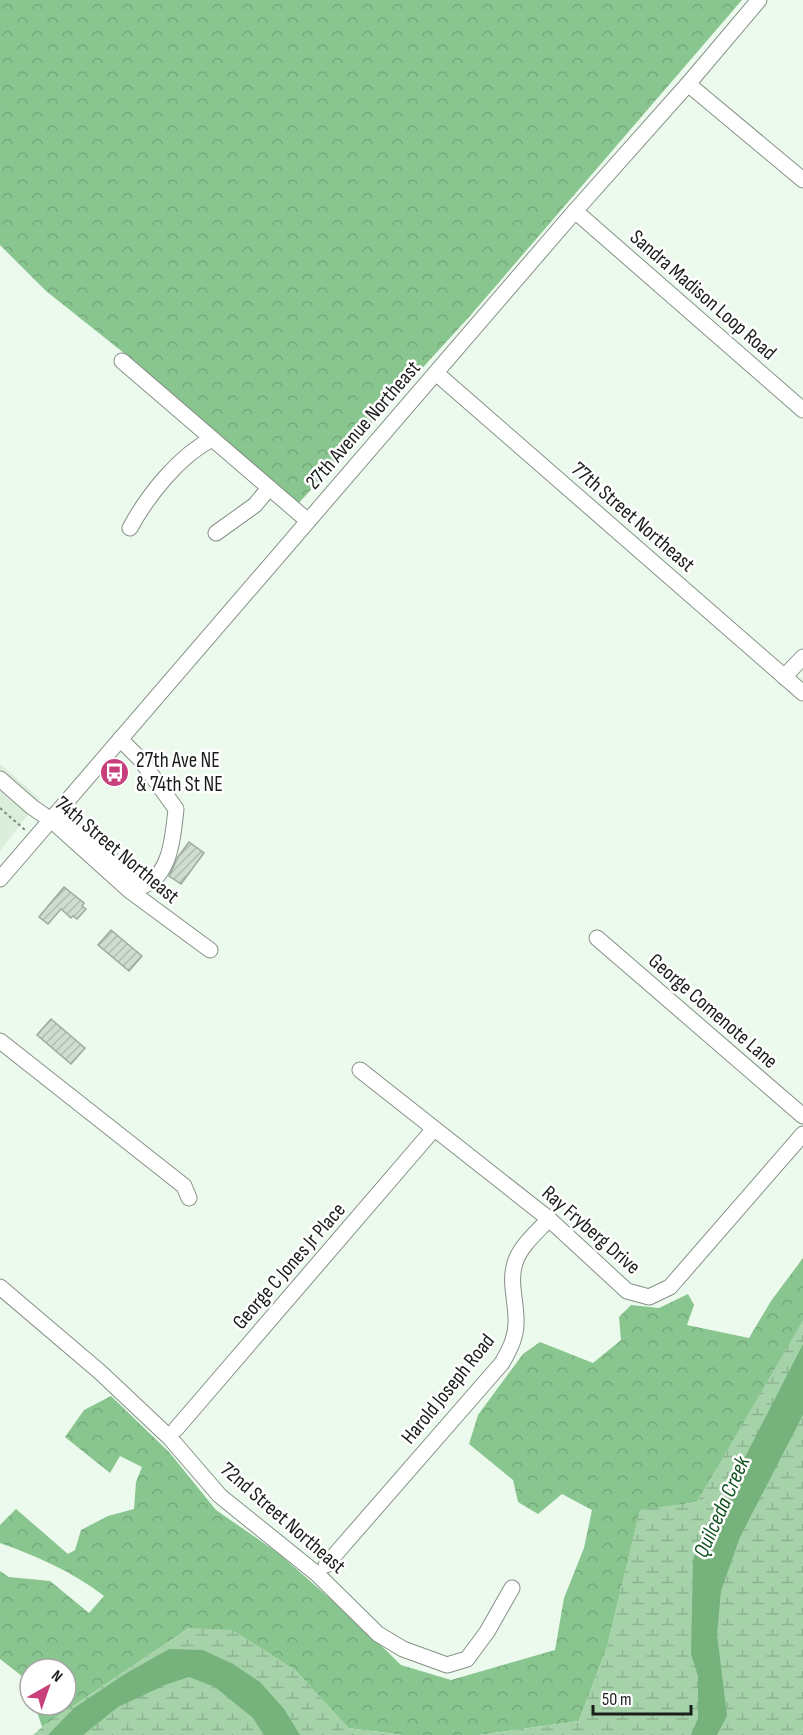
<svg xmlns="http://www.w3.org/2000/svg" width="803" height="1735" viewBox="0 0 803 1735" font-family="'Sofia Sans Condensed',sans-serif">
<style>
.built{fill:#dbeedc}
.forest{fill:url(#forest-crowns)}
.wetland{fill:url(#wetland-marsh)}
.water{fill:#76b27c}
.building{fill:url(#building-hatch);stroke:#9da99e;stroke-width:1.5}
.lines{fill:none;stroke-linecap:round;stroke-linejoin:round}
.minor-casing{stroke:#869187;stroke-width:17}
.path{stroke:#808880;stroke-width:2;stroke-dasharray:3 3;stroke-linecap:butt}
.minor{stroke:#fff;stroke-width:15}
.labels{text-anchor:middle;dominant-baseline:central;stroke-width:5;stroke-linejoin:round;paint-order:stroke}
.street-label{font-size:21px;fill:#1b1f1b;stroke:#fff}
.poi-label{font-size:21px;fill:#1b1f1b;stroke:#fff;text-anchor:start}
.water-label{font-size:22px;font-style:italic;fill:#125321;stroke:#fff}
</style>
<defs>
<pattern id="forest-crowns" width="20" height="18" patternUnits="userSpaceOnUse" patternTransform="scale(1.5)"><rect width="20" height="18" fill="#89c58f"/><path d="M2 6a3 3 0 1 1 6 0M12 15a3 3 0 1 1 6 0" fill="none" stroke="#76a97b"/></pattern>
<pattern id="wetland-marsh" width="20" height="14" patternUnits="userSpaceOnUse" patternTransform="scale(1.5)"><rect width="20" height="14" fill="#a5d2a9"/><path d="M1 5h8M5 5V1M11 12h8M15 12V8" fill="none" stroke="#8db491"/></pattern>
<pattern id="building-hatch" width="6" height="6" patternUnits="userSpaceOnUse" patternTransform="scale(1.5)"><rect width="6" height="6" fill="#cfdcd0"/><path d="M-1 1l2-2M0 6l6-6M5 7l2-2" fill="none" stroke="#b1bcb2"/></pattern>
</defs>
<rect width="100%" height="100%" fill="#ecf9ed"/>
<polygon class="built" points="0,764 40,799 0,851"/>
<g class="forest">
<polygon points="0,0 742,0 469,317 297,505 134,361 46,291 0,245"/>
<path d="M803,1258v66l-106,178 -57,9 -33,136 -28,74 -100,14h-76l-55,-7 -54,-59 -105,-41 -147,99 -7,-22h31v-36h-36v20l-3,-9 -27,-21v-88l9,6 41,4 39,32 15,-17c-31,-24 -67,-40 -104,-53v-18l16,-16 52,45 7,-4 6,-20 27,-14 26,-7 2,-27 6,-15 -22,-11 -10,17 -45,-36 19,-27 27,-14 58,56 47,58 62,43 80,70 43,42 50,15 104,-30 9,-52 20,-50 8,-38 -30,-16 -24,20 -20,-12 -5,-22 -44,-36 9,-29 45,-61 17,-12 53,21 28,-23 -2,-23 12,-12 28,3 29,-14 6,11 -7,20 62,13 22,-37z"/>
</g>
<g class="wetland">
<polygon points="803,1320 803,1735 479,1735 579,1721 607,1647 640,1510 697,1502"/>
<polygon points="189,1628 233,1630 294,1669 348,1728 403,1735 33,1735 42,1727"/>
</g>
<g class="water">
<polygon points="803,1344 803,1415 740,1537 721,1591 717,1634 727,1716 717,1735 691,1735 698,1718 698,1676 691,1654 693,1560 703,1529 721,1504"/>
<polygon points="169,1649 203,1650 233,1664 260,1682 284,1709 300,1735 264,1735 253,1718 215,1687 189,1677 165,1685 118,1707 83,1735 48,1735 74,1708 125,1674"/>
</g>
<g class="building">
<polygon points="189,842 204,853 181,884 169,876 178,857"/>
<polygon points="64,887 84,903 82,906 86,909 77,919 73,916 71,918 61,909 48,924 39,917"/>
<polygon points="111,930 142,956 129,971 98,945"/>
<polygon points="51,1019 85,1048 71,1064 37,1035"/>
</g>
<g class="lines">
<defs>
<g id="minor">
<polyline points="688,84 803,180"/>
<polyline points="575,211 803,410"/>
<polyline points="122,361 308,521"/>
<polyline points="436,373 803,693"/>
<path d="M130,528c18,-33 49,-72 82,-89"/>
<polyline points="216,533 255,505 269,488"/>
<polyline points="784,677 803,657"/>
<polyline points="0,779 32,807 51,820 130,891 210,950"/>
<path d="M57,813l27,24 16,10 29,32 14,7c28,-11 30,-50 33,-77l-36,-50 -20,-20"/>
<polyline points="0,879 575,211 688,84 759,0"/>
<polyline points="597,938 803,1116"/>
<polyline points="0,1041 184,1186 189,1198"/>
<polyline points="360,1070 549,1219 627,1291 649,1297 670,1287 803,1134"/>
<polyline points="0,1287 100,1372 170,1438 220,1496 317,1574 378,1634 403,1649 447,1665 467,1659 487,1632 512,1588"/>
<polyline points="176,1429 433,1130"/>
<path d="M326,1565l176,-202c8,-14 15,-27 14,-44 0,-19 -7,-37 -1,-56 5,-17 22,-31 34,-44"/>
</g>
</defs>
<use href="#minor" class="minor-casing"/>
<polyline class="path" points="0,808 25,830"/>
<use href="#minor" class="minor"/>
</g>
<defs>
<symbol id="bus-disc" viewBox="-11 -11 22 22"><circle r="9.5" fill="#c73f7b" stroke="#fff"/><path d="M-5-6H5V4H4V6H2V4H-2V6H-4V4H-5ZM-3.5-4V0h7V-4ZM-3.5 1.2v1.5H-2V1.2ZM2 1.2v1.5H3.5V1.2Z" fill="#fff"/></symbol>
</defs>
<g fill-rule="evenodd">
<use href="#bus-disc" x="98" y="756" width="33" height="33"/>
</g>
<g class="labels">
<g class="street-label">
<text transform="translate(703 295) rotate(41)">Sandra Madison Loop Road</text>
<text transform="translate(363 425) rotate(-49)">27th Avenue Northeast</text>
<text transform="translate(633 517) rotate(41)">77th Street Northeast</text>
<text transform="translate(117 850) rotate(40)">74th Street Northeast</text>
<text transform="translate(713 1011) rotate(41)">George Comenote Lane</text>
<text transform="translate(591 1230) rotate(41)">Ray Fryberg Drive</text>
<text transform="translate(289 1266) rotate(-49)">George C Jones Jr Place</text>
<text transform="translate(448 1389) rotate(-51)">Harold Joseph Road</text>
<text transform="translate(283 1518) rotate(41)">72nd Street Northeast</text>
</g>
<g class="poi-label">
<text x="136" y="760">27th Ave NE<tspan x="136" dy="24">&amp; 74th St NE</tspan></text>
</g>
<g class="water-label">
<text transform="translate(722 1507) rotate(-66)">Quilceda Creek</text>
</g>
</g>
<g transform="translate(48 1687) rotate(40)"><circle r="28" fill="#ffffff" stroke="#a4a5a4" stroke-width="1.5"/>
<path d="M0-4.5L10 22L0 15L-10 22Z" fill="#c73f7b"/>
<text y="-9" font-size="16" font-weight="bold" text-anchor="middle" fill="#1b1f1b">N</text>
</g>
<path d="M593 1705v9h98v-9" fill="none" stroke="#1b1f1b" stroke-width="3"/>
<text x="602" y="1705" font-size="18" fill="#1b1f1b" stroke="#ffffff" stroke-width="4.5" paint-order="stroke">50 m</text>
</svg>
